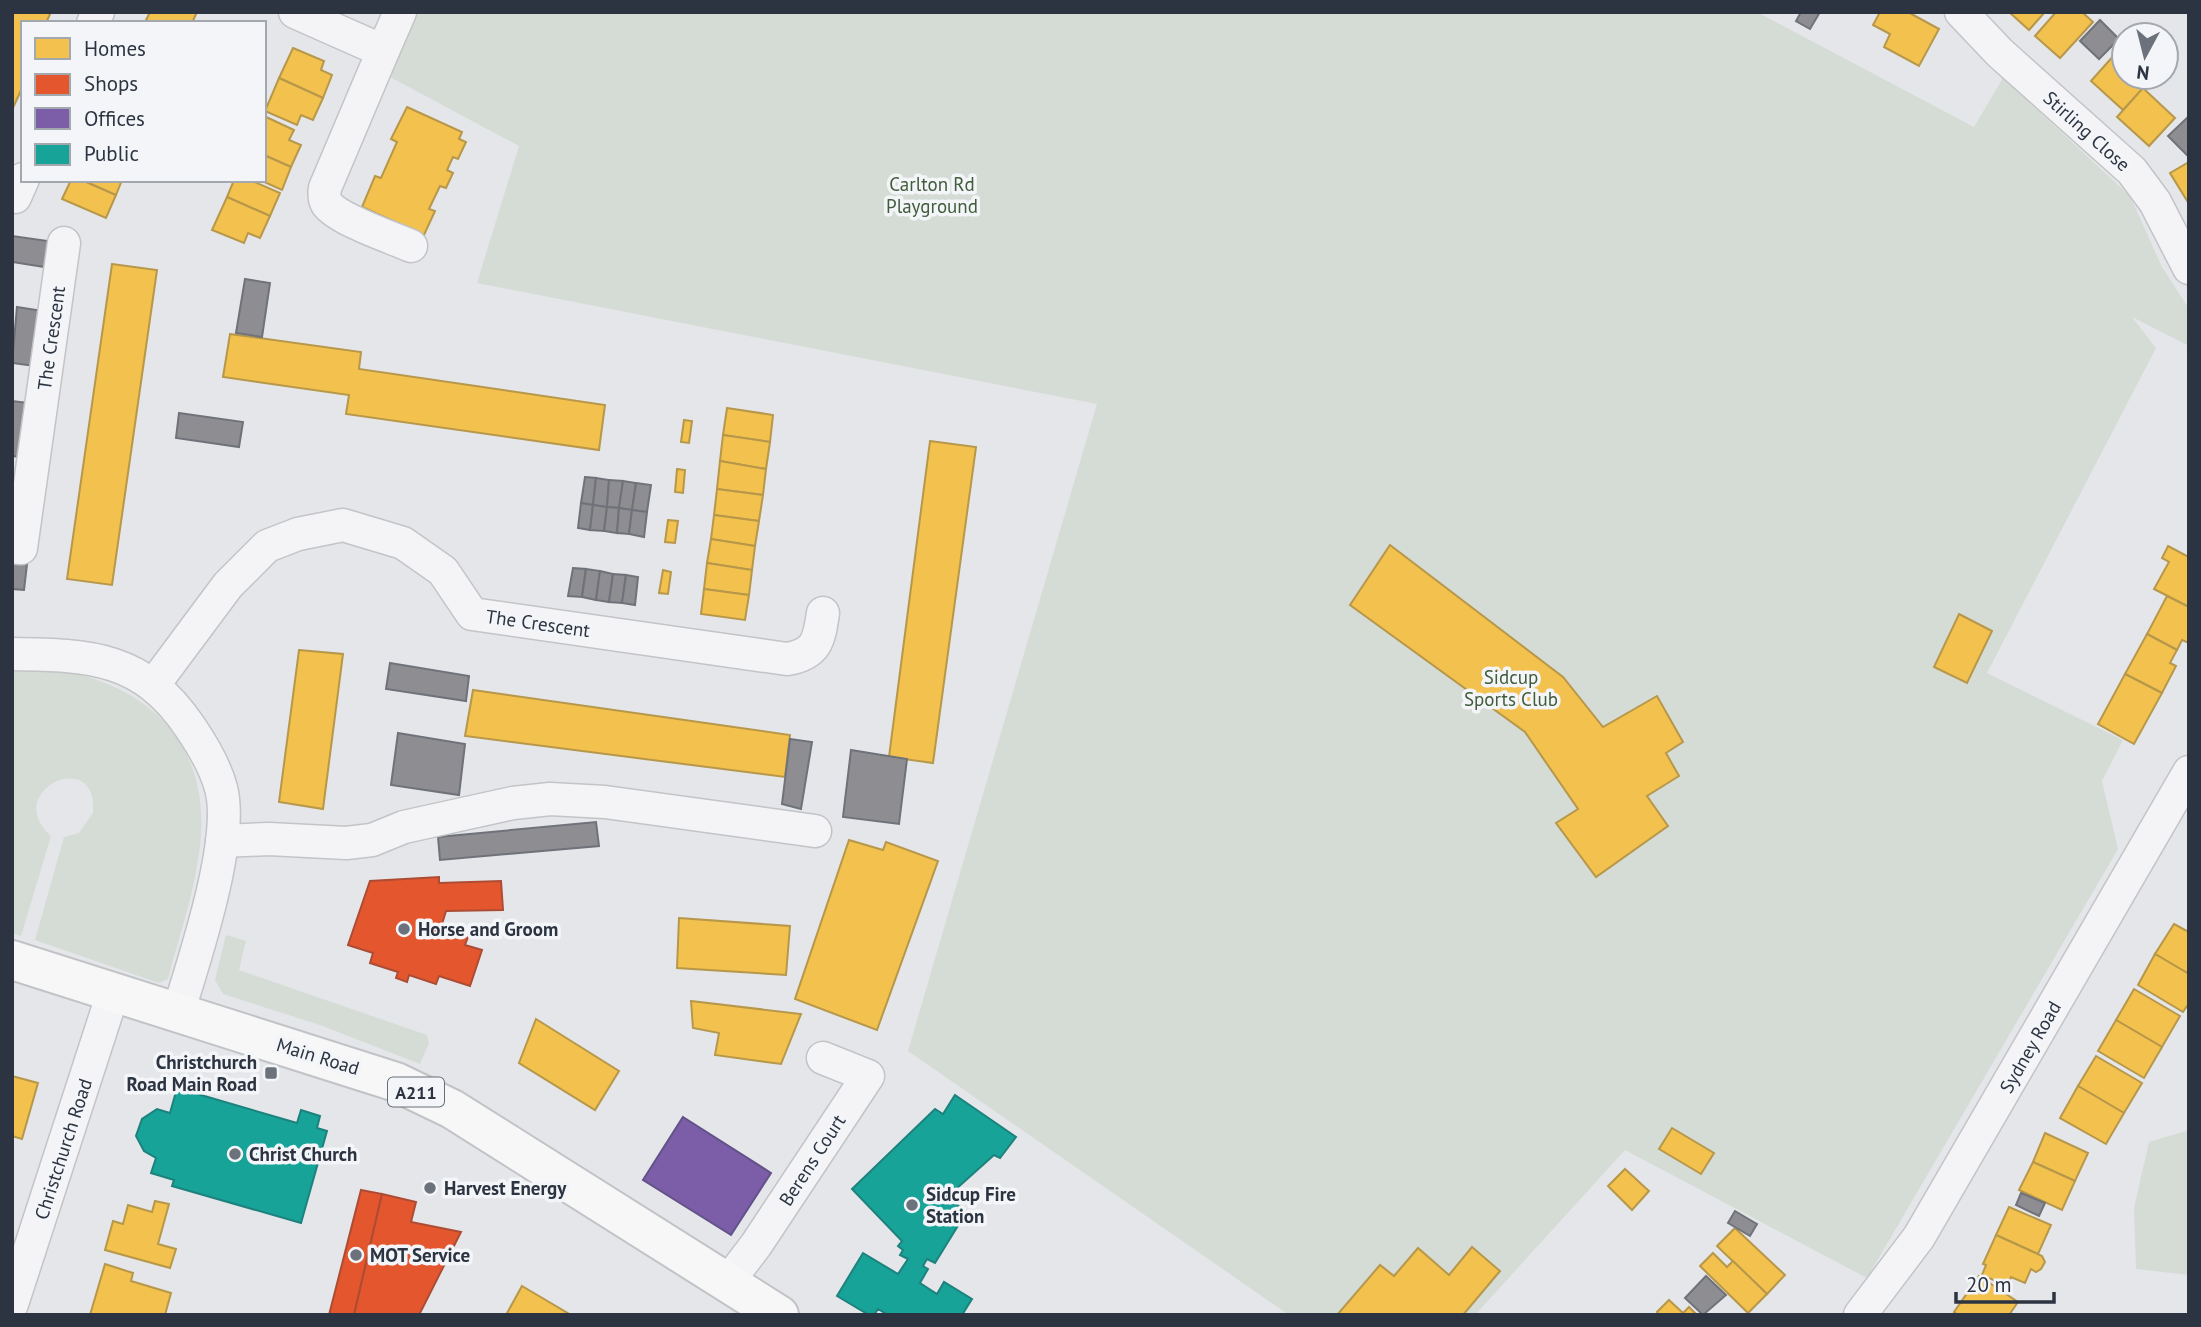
<svg xmlns="http://www.w3.org/2000/svg" width="2201" height="1327" viewBox="0 0 2201 1327" font-family="'PT Sans',sans-serif">
<style>
.green{fill:#d5dcd5}
.homes{fill:#f2c14e;stroke:#b7974a;stroke-width:2}
.shops{fill:#e4572e;stroke:#ad4c34;stroke-width:2}
.offices{fill:#7b5ea7;stroke:#635189;stroke-width:2}
.public{fill:#17a398;stroke:#1d827e;stroke-width:2}
.industry{fill:#8d8d92;stroke:#70727a;stroke-width:2}
.lines{fill:none;stroke-linecap:round;stroke-linejoin:round}
.street-casing{stroke:#c2c4c7;stroke-width:35}
.primary-casing{stroke:#c1c3c6;stroke-width:42}
.street{stroke:#f4f4f6;stroke-width:32}
.primary{stroke:#f7f7f8;stroke-width:38}
.poi-dot{fill:#6c727c;stroke:#f3f5f8;stroke-width:2.5}
.labels{text-anchor:middle;dominant-baseline:central;stroke-width:7;stroke-linejoin:round;paint-order:stroke}
.shield{fill:#f3f5f8;stroke:#686e79;stroke-width:2}
.shield-label{font-size:18px;font-weight:bold;fill:#2c3442}
.street-label{font-size:19px;fill:#2c3442;stroke:#f3f5f8}
.park-label{font-size:19px;fill:#415c3a;stroke:#f3f5f8}
.poi-label{font-size:19px;font-weight:bold;fill:#2c3442;stroke:#f3f5f8;text-anchor:start}
</style>
<rect width="100%" height="100%" fill="#e4e6e9"/>
<g class="green">
<polygon points="418,12 1757,12 1974,127 2003,78 2130,196 2162,267 2189,309 2189,346 2132,317 2156,348 1987,673 2123,740 2102,781 2118,849 1867,1278 1625,1150 1475,1315 1289,1315 908,1051 1097,404 477,283 519,146 390,77"/>
<path d="M34,670c15,1 33,1 47,5 92,25 133,93 117,185 -6,40 -20,80 -30,119l-9,4 -124,-43 29,-103 15,-4 14,-20c6,-68 -93,-22 -42,23l-30,100 -9,-3v-261z"/>
<polygon points="226,935 246,941 239,970 427,1035 429,1043 420,1064 320,1025 223,994 215,980"/>
<polygon points="2189,1130 2189,1275 2136,1269 2134,1208 2149,1142"/>
</g>
<g class="homes">
<polygon points="12,12 51,12 46,23 23,23 23,86 12,110"/>
<polygon points="150,12 197,12 192,23 152,23 146,20"/>
<polygon points="1880,12 1908,12 1939,29 1919,66 1884,47 1890,34 1873,25"/>
<polygon points="2009,12 2045,12 2029,30"/>
<polygon points="2056,12 2082,12 2093,22 2060,58 2035,36"/>
<polygon points="293,48 324,61 321,70 332,75 323,98 279,78"/>
<polygon points="2116,53 2124,60 2124,77 2143,77 2149,82 2123,110 2091,81"/>
<polygon points="279,78 323,98 313,120 301,115 297,125 265,111"/>
<polygon points="2143,88 2175,118 2149,146 2117,117"/>
<polygon points="407,107 462,132 459,139 466,142 458,159 453,157 447,170 453,173 446,188 440,186 429,209 435,211 424,235 362,207 375,176 381,178 397,142 391,139"/>
<polygon points="264,116 294,130 289,140 301,145 291,167 264,155"/>
<polygon points="264,155 291,167 282,190 260,180 264,180"/>
<polygon points="2189,162 2189,204 2170,173"/>
<polygon points="71,180 82,180 116,195 106,218 62,199"/>
<polygon points="82,180 122,180 116,195"/>
<polygon points="234,180 250,180 280,193 270,216 227,197"/>
<polygon points="227,197 270,216 260,238 248,233 244,243 212,230"/>
<polygon points="112,264 157,270 112,585 67,579"/>
<polygon points="230,334 361,352 359,369 605,405 599,450 346,414 349,395 223,377"/>
<polygon points="727,408 773,415 770,442 723,435"/>
<polygon points="684,420 692,421 689,443 681,442"/>
<polygon points="723,435 770,442 766,469 720,461"/>
<polygon points="930,441 976,447 933,763 889,757"/>
<polygon points="720,461 766,469 763,495 717,489"/>
<polygon points="677,469 685,470 683,493 675,492"/>
<polygon points="717,489 763,495 759,521 714,515"/>
<polygon points="714,515 759,521 755,546 711,539"/>
<polygon points="668,520 678,521 675,543 665,542"/>
<polygon points="711,539 755,546 752,570 707,563"/>
<polygon points="1390,545 1563,677 1603,727 1657,696 1683,742 1666,753 1679,776 1647,796 1668,826 1596,877 1556,823 1578,809 1525,732 1350,605"/>
<polygon points="2168,546 2189,557 2189,607 2154,589 2169,562 2162,558"/>
<polygon points="707,563 752,570 749,595 704,589"/>
<polygon points="663,570 671,572 668,594 659,593"/>
<polygon points="704,589 749,595 745,620 701,614"/>
<polygon points="2167,596 2189,607 2189,643 2182,640 2177,650 2147,634"/>
<polygon points="1959,614 1992,631 1967,683 1934,667"/>
<polygon points="2147,634 2177,650 2170,663 2176,666 2162,693 2125,674"/>
<polygon points="299,650 343,654 323,809 279,802"/>
<polygon points="2125,674 2162,693 2134,744 2098,724"/>
<polygon points="473,690 790,735 785,777 465,736"/>
<polygon points="849,840 883,850 886,842 938,861 877,1030 795,999"/>
<polygon points="679,918 790,926 786,975 677,968"/>
<polygon points="2174,924 2189,932 2189,974 2155,954"/>
<polygon points="2155,954 2189,974 2189,1003 2183,1012 2138,985"/>
<polygon points="2134,989 2180,1016 2162,1047 2116,1020"/>
<polygon points="691,1001 801,1014 781,1064 715,1055 719,1033 693,1028"/>
<polygon points="536,1019 619,1071 595,1110 519,1063"/>
<polygon points="2116,1020 2162,1047 2144,1078 2098,1051"/>
<polygon points="2096,1056 2142,1083 2124,1113 2078,1086"/>
<polygon points="12,1076 38,1083 22,1139 12,1136"/>
<polygon points="2078,1086 2124,1113 2106,1144 2060,1118"/>
<polygon points="1672,1128 1714,1153 1701,1174 1659,1149"/>
<polygon points="2045,1133 2088,1153 2075,1181 2033,1162"/>
<polygon points="2033,1162 2075,1181 2062,1210 2019,1190"/>
<polygon points="1625,1169 1649,1191 1632,1210 1608,1186"/>
<polygon points="155,1201 169,1204 158,1244 176,1249 170,1268 105,1250 113,1221 123,1224 128,1205 152,1212"/>
<polygon points="2009,1207 2051,1225 2038,1254 1996,1235"/>
<polygon points="1735,1228 1785,1275 1767,1294 1717,1246"/>
<polygon points="1996,1235 2042,1256 2045,1262 2041,1269 2036,1272 2031,1269 2025,1283 2011,1277 2007,1286 1982,1275 1986,1265 1983,1264"/>
<polygon points="1472,1247 1500,1271 1463,1315 1337,1315 1380,1265 1394,1276 1418,1248 1449,1275"/>
<polygon points="1713,1253 1727,1267 1733,1261 1767,1294 1748,1313 1700,1266"/>
<polygon points="105,1264 133,1273 131,1281 171,1293 165,1315 90,1315"/>
<polygon points="1979,1276 2018,1302 2009,1315 1958,1315 1954,1312"/>
<polygon points="522,1286 571,1315 506,1315"/>
<polygon points="1669,1300 1683,1313 1689,1307 1697,1315 1659,1315 1657,1312"/>
</g>
<g class="shops">
<polygon points="439,877 439,883 501,881 503,910 446,911 442,924 469,934 465,945 482,950 470,986 439,976 436,984 409,975 407,982 396,978 398,972 370,963 373,953 348,945 370,881"/>
<polygon points="361,1190 382,1194 354,1315 329,1315"/>
<polygon points="382,1194 416,1202 411,1222 461,1232 419,1315 354,1315"/>
</g>
<polygon class="offices" points="683,1117 771,1173 731,1235 643,1180"/>
<g class="public">
<polygon points="177,1088 297,1123 301,1110 320,1116 317,1128 327,1131 301,1223 172,1186 174,1180 151,1173 156,1158 144,1151 136,1136 142,1119 157,1109 170,1113"/>
<polygon points="955,1095 1016,1137 1000,1158 994,1155 946,1198 967,1211 935,1263 927,1259 923,1266 928,1269 920,1283 937,1294 944,1282 972,1299 962,1315 888,1315 878,1309 874,1315 869,1315 837,1296 863,1253 898,1274 908,1259 900,1255 903,1250 898,1246 902,1241 852,1189 935,1109 943,1114"/>
</g>
<g class="industry">
<polygon points="1801,12 1820,12 1810,29 1796,21"/>
<polygon points="2100,20 2119,39 2099,59 2080,41"/>
<polygon points="2189,116 2189,153 2187,155 2168,136"/>
<polygon points="12,236 55,242 51,268 12,262"/>
<polygon points="245,279 270,283 262,337 236,333"/>
<polygon points="17,307 43,311 34,366 12,363"/>
<polygon points="12,401 29,403 20,457 12,456"/>
<polygon points="179,413 243,422 239,447 176,438"/>
<polygon points="585,477 596,478 593,505 581,503"/>
<polygon points="596,478 609,480 607,507 593,505"/>
<polygon points="609,480 623,481 619,508 607,507"/>
<polygon points="623,481 636,483 632,510 619,508"/>
<polygon points="636,483 651,485 647,512 632,510"/>
<polygon points="581,503 593,505 590,530 578,528"/>
<polygon points="593,505 607,507 604,531 590,530"/>
<polygon points="607,507 619,508 617,533 604,531"/>
<polygon points="619,508 632,510 629,534 617,533"/>
<polygon points="632,510 647,512 644,537 629,534"/>
<polygon points="12,562 27,564 24,590 12,589"/>
<polygon points="573,568 586,569 582,597 568,596"/>
<polygon points="586,569 600,571 596,600 582,597"/>
<polygon points="600,571 613,574 609,602 596,600"/>
<polygon points="613,574 626,575 622,603 609,602"/>
<polygon points="626,575 638,577 635,605 622,603"/>
<polygon points="390,663 469,676 466,701 386,689"/>
<polygon points="398,733 465,744 459,795 391,785"/>
<polygon points="790,739 812,742 801,809 782,804"/>
<polygon points="851,750 907,759 899,824 843,817"/>
<polygon points="596,822 599,846 440,860 438,837"/>
<polygon points="2021,1193 2045,1203 2039,1216 2016,1205"/>
<polygon points="1735,1211 1757,1224 1750,1236 1728,1223"/>
<polygon points="1706,1276 1726,1295 1703,1315 1685,1298"/>
</g>
<g class="lines">
<defs>
<g id="street">
<polyline points="295,12 383,51 400,12"/>
<polyline points="1961,12 2000,53 2132,171 2155,202 2189,268"/>
<polyline points="93,23 98,12"/>
<path d="M383,51l-58,137c-1,6 -1,11 2,16 12,16 64,33 84,42"/>
<polyline points="15,197 23,179"/>
<polyline points="12,547 21,548 64,243"/>
<path d="M12,654c79,1 131,3 178,73 13,19 25,39 31,61 14,52 -27,172 -43,225"/>
<path d="M155,683l73,-98 39,-39 31,-12 45,-9 60,18 40,28 29,43 315,45c30,-5 32,-19 36,-46"/>
<polyline points="222,841 269,839 346,843 372,840 404,827 513,803 550,799 605,802 815,831"/>
<polyline points="727,1283 756,1245 868,1076 823,1058"/>
<polyline points="12,1304 113,993"/>
<polyline points="1860,1315 1919,1237 2189,772"/>
</g>
<polyline id="primary" points="12,960 396,1082 452,1109 779,1315"/>
</defs>
<use href="#street" class="street-casing"/>
<use href="#primary" class="primary-casing"/>
<use href="#street" class="street"/>
<use href="#primary" class="primary"/>
</g>
<g class="poi-dot">
<circle cx="404" cy="929" r="7"/>
<rect x="264" y="1066" width="14" height="14" rx="3.5"/>
<circle cx="235" cy="1154" r="7"/>
<circle cx="430" cy="1188" r="7"/>
<circle cx="912" cy="1205" r="7"/>
<circle cx="356" cy="1255" r="7"/>
</g>
<g class="labels">
<rect class="shield" x="388" y="1077.5" width="56" height="29" rx="5"/>
<g class="shield-label">
<text x="416" y="1092">A211</text>
</g>
<g class="street-label">
<text transform="translate(2087 131) rotate(42)">Stirling Close</text>
<text transform="translate(51 338) rotate(-82)">The Crescent</text>
<text transform="translate(538 623) rotate(8)">The Crescent</text>
<text transform="translate(2030 1047) rotate(-60)">Sydney Road</text>
<text transform="translate(318 1056) rotate(17)">Main Road</text>
<text transform="translate(63 1149) rotate(-72)">Christchurch Road</text>
<text transform="translate(812 1160) rotate(-57)">Berens Court</text>
</g>
<g class="park-label">
<text x="932" y="184">Carlton Rd<tspan x="932" dy="22">Playground</tspan></text>
<text x="1511" y="677">Sidcup<tspan x="1511" dy="22">Sports Club</tspan></text>
</g>
<g class="poi-label">
<text x="418" y="929">Horse and Groom</text>
<text x="257" y="1062" text-anchor="end">Christchurch<tspan x="257" dy="22">Road Main Road</tspan></text>
<text x="249" y="1154">Christ Church</text>
<text x="444" y="1188">Harvest Energy</text>
<text x="926" y="1194">Sidcup Fire<tspan x="926" dy="22">Station</tspan></text>
<text x="370" y="1255">MOT Service</text>
</g>
</g>
<rect width="2201" height="1327" fill="none" stroke="#2c3442" stroke-width="28"/>
<rect x="21" y="21" width="245" height="161" fill="#f3f5f8" stroke="#a3a8af" stroke-width="2"/>
<rect x="35" y="38" width="35" height="21" fill="#f2c14e" stroke="#a3a8af" stroke-width="2"/>
<text x="84" y="56" font-size="21" fill="#2c3442">Homes</text>
<rect x="35" y="74" width="35" height="21" fill="#e4572e" stroke="#a3a8af" stroke-width="2"/>
<text x="84" y="91" font-size="21" fill="#2c3442">Shops</text>
<rect x="35" y="108" width="35" height="21" fill="#7b5ea7" stroke="#a3a8af" stroke-width="2"/>
<text x="84" y="126" font-size="21" fill="#2c3442">Offices</text>
<rect x="35" y="144" width="35" height="21" fill="#17a398" stroke="#a3a8af" stroke-width="2"/>
<text x="84" y="161" font-size="21" fill="#2c3442">Public</text>
<g transform="translate(2145 56) rotate(187)"><circle r="33" fill="#f3f5f8" stroke="#a3a8af" stroke-width="2"/>
<path d="M0-5L12 26L0 18L-12 26Z" fill="#6c727c"/>
<text y="-10" font-size="19" font-weight="bold" text-anchor="middle" fill="#2c3442">N</text>
</g>
<path d="M1956 1292v10h98v-10" fill="none" stroke="#2c3442" stroke-width="3.5"/>
<text x="1966" y="1292" font-size="21" fill="#2c3442" stroke="#f3f5f8" stroke-width="5" paint-order="stroke">20 m</text>
</svg>
